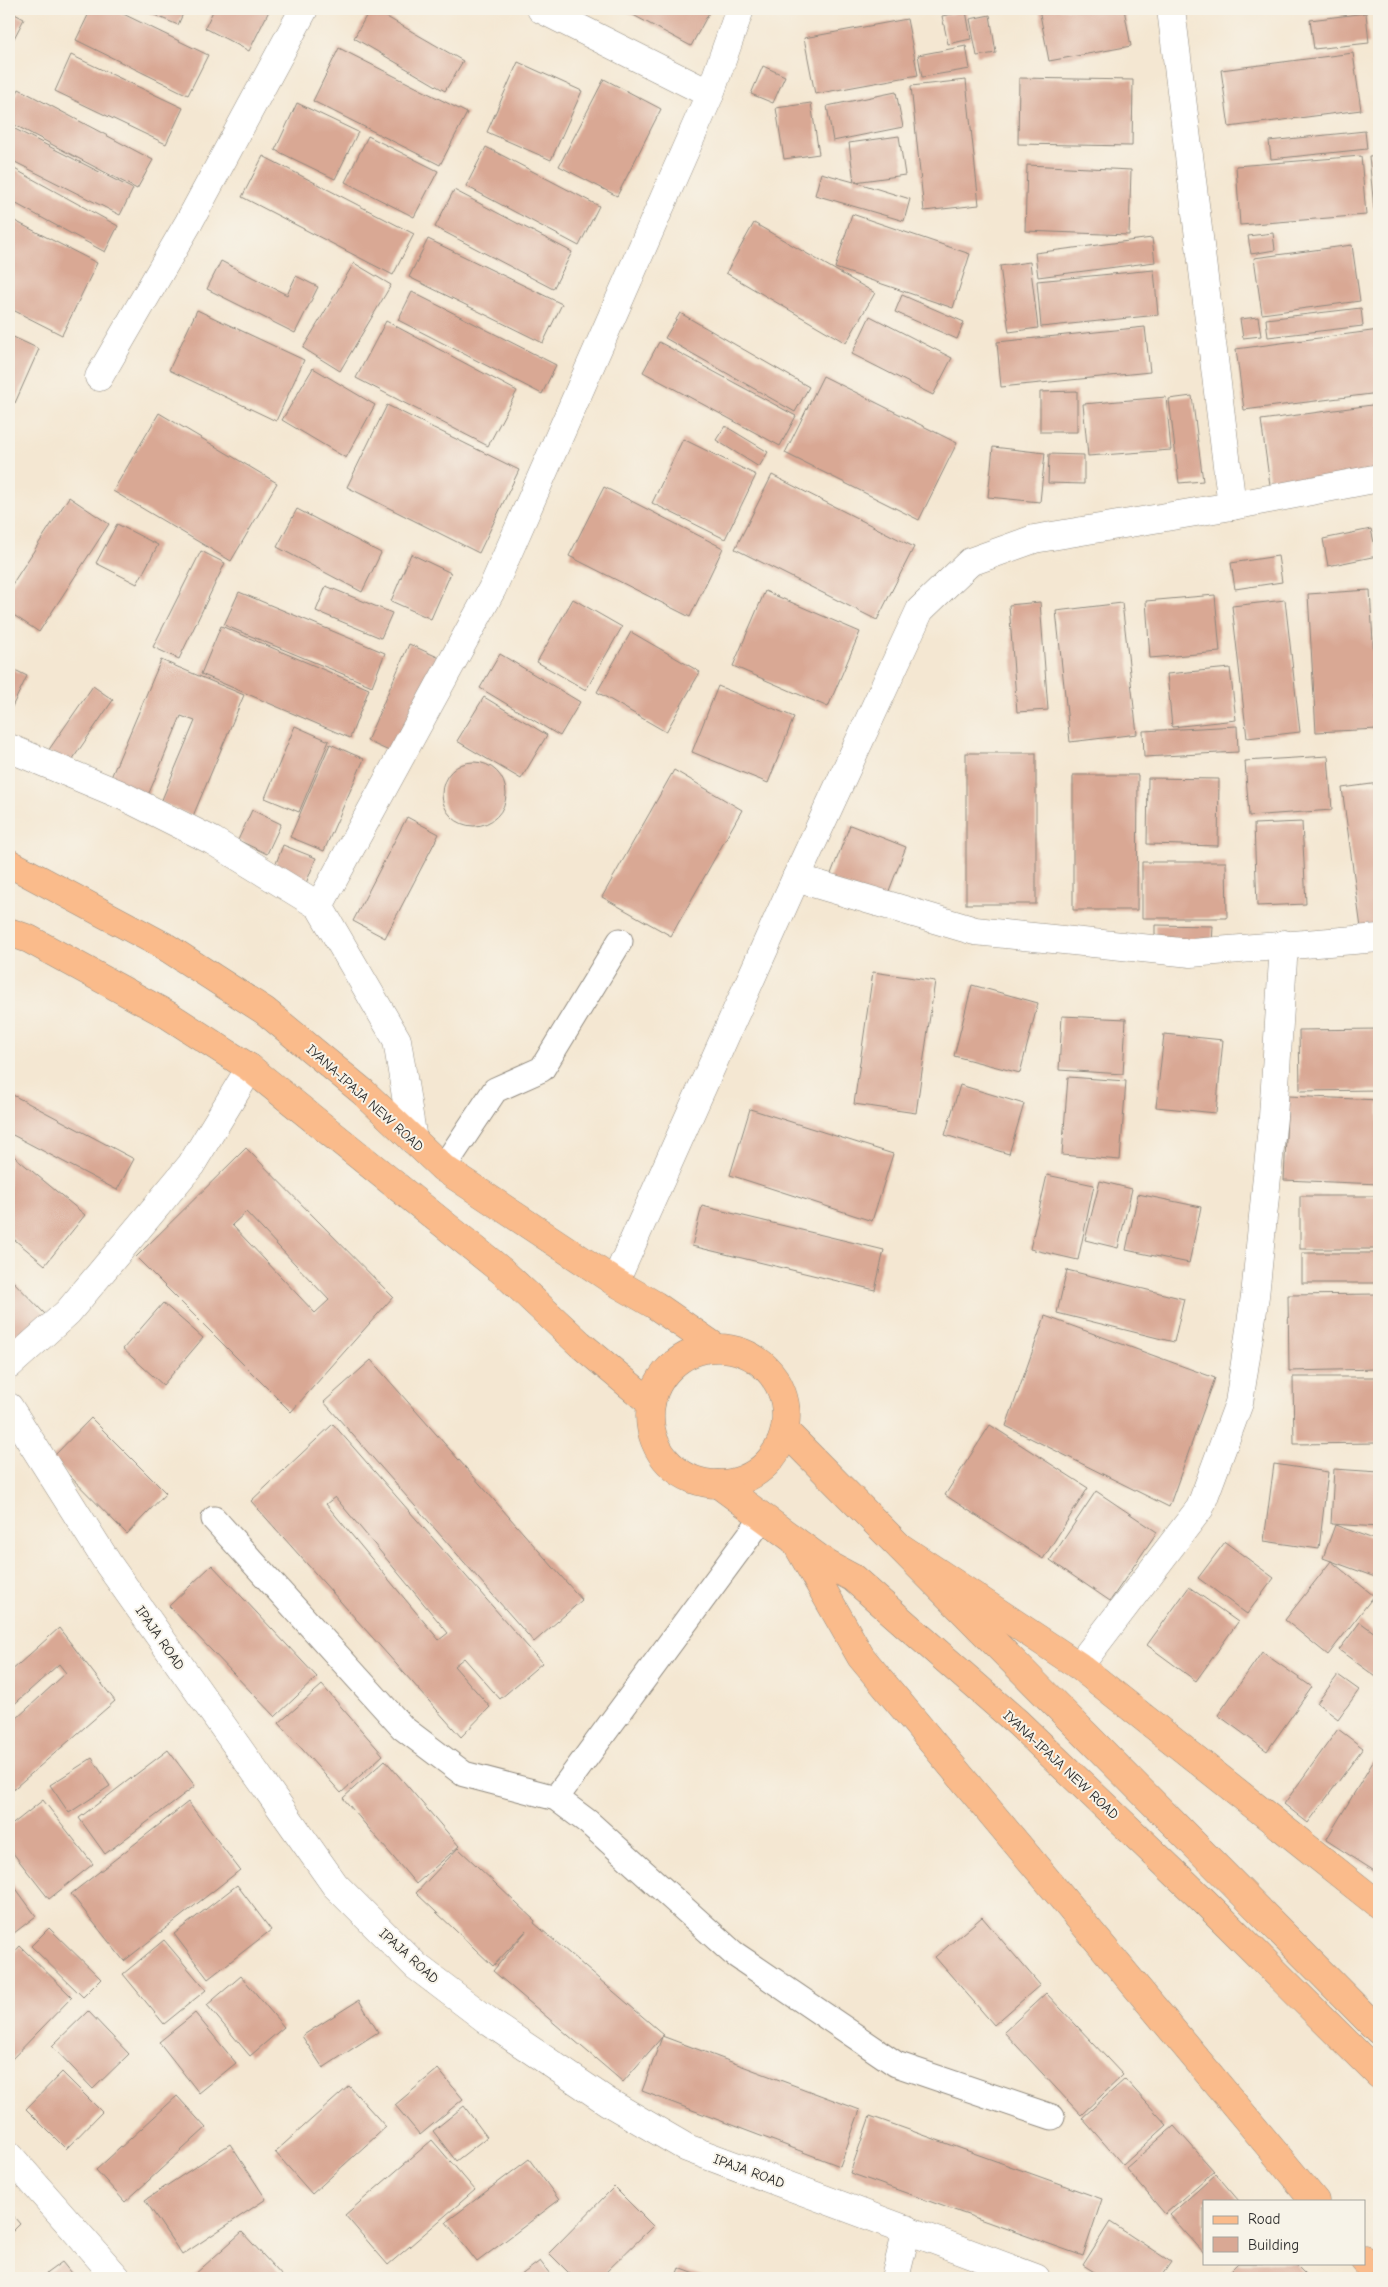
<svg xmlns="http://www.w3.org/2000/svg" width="1388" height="2287" viewBox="0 0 1388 2287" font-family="'Comic Neue',sans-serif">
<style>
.building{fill:#d9a894;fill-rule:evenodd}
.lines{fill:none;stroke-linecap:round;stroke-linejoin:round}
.lane-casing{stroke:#90897e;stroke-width:27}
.street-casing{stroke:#90897e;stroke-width:29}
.primary-casing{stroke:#90897e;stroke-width:29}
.highway-casing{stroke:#90897e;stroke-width:29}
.lane{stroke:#fff;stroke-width:25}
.street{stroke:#fff;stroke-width:28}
.primary{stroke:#fabb8b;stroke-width:28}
.highway{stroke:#fabb8b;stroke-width:28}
.labels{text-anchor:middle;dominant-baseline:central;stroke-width:4;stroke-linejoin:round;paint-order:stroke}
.street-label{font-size:14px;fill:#2b2b2b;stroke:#f7f3e8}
</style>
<rect width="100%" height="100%" fill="#f7f3e8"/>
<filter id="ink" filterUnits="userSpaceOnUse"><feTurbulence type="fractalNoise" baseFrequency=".02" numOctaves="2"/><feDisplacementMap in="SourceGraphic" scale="10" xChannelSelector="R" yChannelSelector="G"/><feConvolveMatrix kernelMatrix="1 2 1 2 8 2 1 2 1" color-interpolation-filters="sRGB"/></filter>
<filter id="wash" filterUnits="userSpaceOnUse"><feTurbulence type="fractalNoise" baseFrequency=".0096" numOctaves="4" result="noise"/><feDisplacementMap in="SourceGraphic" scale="20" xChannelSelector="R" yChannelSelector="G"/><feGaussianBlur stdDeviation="1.12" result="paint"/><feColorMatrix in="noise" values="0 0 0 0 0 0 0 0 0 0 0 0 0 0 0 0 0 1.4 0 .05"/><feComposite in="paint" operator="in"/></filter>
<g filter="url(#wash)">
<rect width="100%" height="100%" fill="#f4e7d2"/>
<g id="blocks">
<g class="building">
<polygon points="91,9 113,9 208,55 188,95 76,40"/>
<polygon points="140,9 185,9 178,25"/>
<polygon points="214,9 270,9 249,51 205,28"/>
<polygon points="370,9 373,9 463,61 445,91 354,38"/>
<polygon points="622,9 711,9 691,46"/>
<polygon points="1039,9 1124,9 1131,46 1049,61"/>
<polygon points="9,11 24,19 9,48"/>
<polygon points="966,11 971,39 948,44 942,16"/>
<polygon points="1366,13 1369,43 1314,49 1310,20"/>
<polygon points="990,15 996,53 977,56 970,19"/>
<polygon points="907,19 918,75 815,94 804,38"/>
<polygon points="966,46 970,69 922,77 918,55"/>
<polygon points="339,48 467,113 440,165 313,101"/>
<polygon points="1353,53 1361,110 1229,127 1221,70"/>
<polygon points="71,55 183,108 166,144 55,91"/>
<polygon points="518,62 582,91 551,160 487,132"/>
<polygon points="763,66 785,76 773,103 751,94"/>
<polygon points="1019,78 1133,80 1132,146 1018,144"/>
<polygon points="604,79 661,109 617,196 559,166"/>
<polygon points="966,80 979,205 924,211 911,86"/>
<polygon points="19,89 153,160 137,189 9,122 9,109"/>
<polygon points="896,92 903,127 833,141 827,106"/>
<polygon points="297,103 358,132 335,179 275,150"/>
<polygon points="811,103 819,154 784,159 776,108"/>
<polygon points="9,126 133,189 120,215 9,159"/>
<polygon points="1365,131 1367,149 1271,159 1269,141"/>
<polygon points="368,136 438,171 414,217 345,182"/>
<polygon points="899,136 905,175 855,182 910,199 904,221 815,195 821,173 854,182 849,143"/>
<polygon points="486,147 599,206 579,246 466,186"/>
<polygon points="1379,155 1379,209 1374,209 1369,156"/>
<polygon points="263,156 414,234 393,275 242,197"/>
<polygon points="1361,156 1366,215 1240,225 1236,166"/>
<polygon points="1027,165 1131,170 1129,235 1025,231"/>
<polygon points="9,166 118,226 105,252 9,200"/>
<polygon points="454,190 572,252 553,289 435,227"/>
<polygon points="852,214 970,254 953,308 835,268"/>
<polygon points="9,218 97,263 62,335 9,308"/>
<polygon points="754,223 875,293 846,343 726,273"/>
<polygon points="1273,233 1275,250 1251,254 1248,236"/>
<polygon points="1152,238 1155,262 1038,277 1035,253"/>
<polygon points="428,239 562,304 543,343 409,277"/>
<polygon points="1352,245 1360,301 1262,314 1254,258"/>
<polygon points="221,261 287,295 296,276 318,287 295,333 207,289"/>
<polygon points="1030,262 1038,328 1009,332 1000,266"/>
<polygon points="354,263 391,285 340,371 303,348"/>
<polygon points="1154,270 1158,315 1041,327 1037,281"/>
<polygon points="412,292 556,365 542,394 398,320"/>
<polygon points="902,295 964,322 957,339 895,312"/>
<polygon points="1361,308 1363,326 1268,337 1266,319"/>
<polygon points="197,310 304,360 276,421 169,370"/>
<polygon points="680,313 809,387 795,412 665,338"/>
<polygon points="870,316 952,358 933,395 852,354"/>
<polygon points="1258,317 1261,336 1243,338 1240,319"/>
<polygon points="386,321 517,391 488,446 356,378"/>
<polygon points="1145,327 1150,372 1001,387 997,342"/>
<polygon points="1379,330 1379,393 1244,410 1236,349"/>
<polygon points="9,335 39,349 15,403 9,400"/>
<polygon points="659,342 796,416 780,446 643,372"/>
<polygon points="313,368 375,405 346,458 282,420"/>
<polygon points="823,376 957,443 919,520 785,453"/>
<polygon points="1077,391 1077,432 1040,432 1040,392"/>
<polygon points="1192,396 1203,481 1179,483 1169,399"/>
<polygon points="1166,397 1171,450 1088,456 1083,404"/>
<polygon points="1379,404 1379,471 1270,485 1261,420"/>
<polygon points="387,405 519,470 479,553 347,487"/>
<polygon points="159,413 277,483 231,561 113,491"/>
<polygon points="725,426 768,452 759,467 716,440"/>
<polygon points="683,439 756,475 725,539 652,503"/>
<polygon points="993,447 1045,453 1040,502 988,497"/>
<polygon points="1049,454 1084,455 1084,484 1048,483"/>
<polygon points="772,475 914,547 877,620 735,549"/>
<polygon points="604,487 723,548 690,617 569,556"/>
<polygon points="69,497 109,524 39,632 9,612 9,589"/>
<polygon points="297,509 381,553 362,592 277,547"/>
<polygon points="117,524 158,545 137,584 96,563"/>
<polygon points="1371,529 1377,556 1328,566 1323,539"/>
<polygon points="201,551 225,563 179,659 153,647"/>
<polygon points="411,554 451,573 431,619 391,601"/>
<polygon points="1278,556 1282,582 1235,589 1231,563"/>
<polygon points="326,586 392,613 381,638 316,611"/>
<polygon points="1370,590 1378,729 1316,732 1308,594"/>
<polygon points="765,591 860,632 828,707 733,666"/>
<polygon points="239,592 385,653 372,686 224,625"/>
<polygon points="1215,595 1220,652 1150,658 1146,601"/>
<polygon points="573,599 622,627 586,690 537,662"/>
<polygon points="1285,600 1300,732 1247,738 1232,606"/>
<polygon points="1040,602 1048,710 1017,712 1009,605"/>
<polygon points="1122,603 1137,734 1070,742 1056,611"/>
<polygon points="221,626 369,689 350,738 201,674"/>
<polygon points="631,632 700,672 666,732 597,692"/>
<polygon points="409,644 442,659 400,756 367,741"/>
<polygon points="500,654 580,702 560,736 480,688"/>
<polygon points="161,660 244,695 193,816 161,802 195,721 181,716 147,798 109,782"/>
<polygon points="9,667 27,676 9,713"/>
<polygon points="1230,668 1236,720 1172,727 1167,674"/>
<polygon points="93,686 113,700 68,766 48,751"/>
<polygon points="718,686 794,717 768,783 692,752"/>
<polygon points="484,697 547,735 521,779 457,741"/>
<polygon points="295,726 329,741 299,812 265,798"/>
<polygon points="1237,726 1238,752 1144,757 1143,731"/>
<polygon points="330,744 364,759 324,851 290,837"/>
<rect x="966" y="753" width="70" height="151"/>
<polygon points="1328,756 1332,810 1249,816 1245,761"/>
<circle cx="474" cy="794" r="32"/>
<polygon points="674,770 742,810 671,936 602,897"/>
<polygon points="1073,775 1138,775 1137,910 1073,910"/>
<polygon points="1148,778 1219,779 1218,846 1147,844"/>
<polygon points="1379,783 1379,926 1361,928 1342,788"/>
<polygon points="252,810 281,824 267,854 238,840"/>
<polygon points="407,817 439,834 385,938 353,921"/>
<polygon points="1302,822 1306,904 1257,906 1254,824"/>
<polygon points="850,825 906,847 885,901 829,879"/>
<polygon points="283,845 316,858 305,886 272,874"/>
<polygon points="1142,862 1226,862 1227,918 1142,918"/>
<polygon points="1155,925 1213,926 1212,945 1155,944"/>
<polygon points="873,972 935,981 916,1113 854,1104"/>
<polygon points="972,985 1038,1003 1020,1073 954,1056"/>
<polygon points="1062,1016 1126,1019 1123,1074 1059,1070"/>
<polygon points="1379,1029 1379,1090 1300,1091 1299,1030"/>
<polygon points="1164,1034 1223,1040 1216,1113 1156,1107"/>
<polygon points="1068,1077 1126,1081 1120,1160 1062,1155"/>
<polygon points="960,1085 1024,1104 1009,1154 945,1135"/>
<polygon points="9,1093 134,1159 117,1190 9,1133"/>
<polygon points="1288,1096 1379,1100 1379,1184 1284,1180"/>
<polygon points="750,1109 893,1154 872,1221 730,1175"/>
<path d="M246,1148l147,149 -102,115 -155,-155zM246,1212l83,88 -14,13 -83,-88z"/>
<polygon points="9,1152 85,1215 45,1265 9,1235"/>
<polygon points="1047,1175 1094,1185 1078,1260 1030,1249"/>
<polygon points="1100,1181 1132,1189 1118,1248 1085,1240"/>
<polygon points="1138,1194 1201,1207 1189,1263 1126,1250"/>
<rect x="1300" y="1196" width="79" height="53"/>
<polygon points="702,1206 884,1250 875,1290 692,1246"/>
<rect x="1302" y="1253" width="77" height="30"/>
<polygon points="1067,1270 1184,1299 1174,1342 1057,1313"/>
<polygon points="9,1277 47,1316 16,1347 9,1339"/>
<polygon points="1379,1294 1379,1369 1289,1371 1288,1295"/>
<polygon points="163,1303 203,1338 163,1385 123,1349"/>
<polygon points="1045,1316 1215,1378 1169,1507 1006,1426"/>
<polygon points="371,1360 582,1600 534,1642 324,1402"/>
<polygon points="1293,1377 1379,1377 1379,1443 1294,1444"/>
<polygon points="91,1418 166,1493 127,1534 52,1458"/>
<path d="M333,1424l209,239 -42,36 -36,-41 -10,8 36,41 -29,30 -210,-236zM335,1497l113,136 -9,7 -113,-136z"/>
<polygon points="990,1425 1088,1488 1043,1559 945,1495"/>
<polygon points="1274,1464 1328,1472 1319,1549 1264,1541"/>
<polygon points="1334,1469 1379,1472 1379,1527 1331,1524"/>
<polygon points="1096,1491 1157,1532 1110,1601 1050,1560"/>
<polygon points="1335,1525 1379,1541 1379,1564 1375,1577 1323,1558"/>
<polygon points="1225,1542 1274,1578 1247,1614 1198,1578"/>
<polygon points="1331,1561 1374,1596 1328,1655 1285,1620"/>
<polygon points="212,1565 317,1677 275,1717 169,1606"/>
<polygon points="1189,1587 1238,1622 1196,1681 1147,1645"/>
<polygon points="1360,1622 1379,1636 1379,1679 1339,1650"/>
<polygon points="59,1628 115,1701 9,1793 9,1711 16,1719 66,1673 59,1664 9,1709 9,1673"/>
<polygon points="1262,1652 1312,1687 1267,1751 1218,1715"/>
<polygon points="1338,1675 1359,1690 1338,1719 1317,1703"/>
<polygon points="322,1685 383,1755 341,1793 279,1723"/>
<polygon points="1338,1729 1363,1748 1308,1823 1284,1804"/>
<polygon points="168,1750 195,1786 105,1854 79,1818"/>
<polygon points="1379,1752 1379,1874 1326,1840"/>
<polygon points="92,1758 110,1786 69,1813 50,1785"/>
<polygon points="385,1760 459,1846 416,1884 343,1798"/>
<polygon points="43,1800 93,1864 49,1899 9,1848 9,1827"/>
<polygon points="188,1802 240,1870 124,1961 71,1894"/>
<polygon points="458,1848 535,1921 534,1923 664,2035 662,2036 860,2110 840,2166 642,2091 662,2037 623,2082 493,1971 527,1930 493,1966 416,1893"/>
<polygon points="9,1879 36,1916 9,1937"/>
<polygon points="237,1885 271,1930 208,1979 174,1934"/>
<polygon points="982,1917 1040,1985 994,2025 935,1957"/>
<polygon points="49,1928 101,1979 83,1997 31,1946"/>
<polygon points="164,1940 206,1990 164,2024 123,1974"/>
<polygon points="20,1946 72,1997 9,2062 9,1958"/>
<polygon points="241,1976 284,2027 250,2056 207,2005"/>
<polygon points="1046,1993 1123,2075 1081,2115 1004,2032"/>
<polygon points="359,2000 378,2032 323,2068 302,2036"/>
<polygon points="88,2011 129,2054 93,2089 52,2046"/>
<polygon points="195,2013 236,2063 199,2093 159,2042"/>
<polygon points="438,2069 463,2099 420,2135 395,2105"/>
<polygon points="62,2072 102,2112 66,2149 26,2109"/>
<polygon points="1125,2079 1167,2125 1123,2165 1082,2118"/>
<polygon points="349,2086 386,2127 312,2194 275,2152"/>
<polygon points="177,2096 206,2128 125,2202 96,2170"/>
<polygon points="464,2106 487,2137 456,2161 433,2131"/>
<polygon points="870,2116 1102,2199 1083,2256 850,2173"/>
<polygon points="1174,2126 1214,2171 1165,2214 1126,2168"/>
<polygon points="432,2140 475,2190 388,2265 345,2215"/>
<polygon points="230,2144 266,2199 182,2255 145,2200"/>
<polygon points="529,2159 559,2200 477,2262 446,2222"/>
<polygon points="1216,2174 1239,2201 1204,2201 1204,2253 1170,2215"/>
<polygon points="614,2187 653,2226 600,2278 574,2278 549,2253"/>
<polygon points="9,2211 20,2224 9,2235"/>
<polygon points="1110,2222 1171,2262 1160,2278 1104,2278 1083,2265"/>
<polygon points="242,2232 284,2278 197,2278 194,2275"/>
<polygon points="540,2261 553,2278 517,2278"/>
<polygon points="62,2262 75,2278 40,2278"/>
<polygon points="1238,2263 1294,2263 1309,2278 1235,2278 1229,2272"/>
<polygon points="679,2268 706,2278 675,2278"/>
</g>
</g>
</g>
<g filter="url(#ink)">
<use href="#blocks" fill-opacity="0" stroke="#90897e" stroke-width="1"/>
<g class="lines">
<defs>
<g id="lane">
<polyline points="443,1168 495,1090 542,1069 620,941"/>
<polyline points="214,1519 403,1728 464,1774 556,1798 588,1822 733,1953 896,2064 1052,2117"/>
<polyline points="556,1798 763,1517"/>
</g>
<g id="street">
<polyline points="541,9 710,94"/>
<polyline points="1171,9 1232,506"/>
<polyline points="99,377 189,222 304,9"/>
<polyline points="9,748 119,794 213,841 319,906 397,1040 413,1140"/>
<polyline points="796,878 975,931 1191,953 1379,938"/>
<polyline points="319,906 492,589 710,94 740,9"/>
<polyline points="615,1282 796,878 920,610 970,562 1034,539 1232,506 1379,478"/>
<polyline points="9,1365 68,1312 191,1165 250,1068"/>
<polyline points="9,1407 109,1565 335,1885 416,1966 491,2023 608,2102 687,2148 1036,2278"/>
<polyline points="1079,1666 1200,1508 1239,1403 1255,1296 1273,1117 1284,944"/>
<polyline points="9,2155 117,2278"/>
<polyline points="895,2278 907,2229"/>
</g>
<g id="primary">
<polyline points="9,863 166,947 265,1011 363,1092 443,1168 615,1282 655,1305 714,1346"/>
<polyline points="9,932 29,939 168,1015 250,1068 502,1271 580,1344 651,1403"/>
<circle cx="718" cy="1416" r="68"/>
<polyline points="785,1431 1379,2031"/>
<polyline points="718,1484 827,1564 853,1578 1018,1723 1202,1899 1379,2075"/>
</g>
<g id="highway">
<polyline points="795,1541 861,1657 1315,2201"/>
<polyline points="900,1547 1079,1666 1379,1905"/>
<polyline points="1364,2260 1379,2278"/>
</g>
</defs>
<use href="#lane" class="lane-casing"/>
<use href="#street" class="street-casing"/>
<use href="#primary" class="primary-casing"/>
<use href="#highway" class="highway-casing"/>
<use href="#lane" class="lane"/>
<use href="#street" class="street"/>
<use href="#primary" class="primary"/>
<use href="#highway" class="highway"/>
</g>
</g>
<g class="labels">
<g class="street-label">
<text transform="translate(365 1098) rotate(42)">IYANA-IPAJA NEW ROAD</text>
<text transform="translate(160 1638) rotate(55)">IPAJA ROAD</text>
<text transform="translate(1061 1765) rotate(43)">IYANA-IPAJA NEW ROAD</text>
<text transform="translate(409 1956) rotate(42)">IPAJA ROAD</text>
<text transform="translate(749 2171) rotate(20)">IPAJA ROAD</text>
</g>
</g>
<rect width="1388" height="2287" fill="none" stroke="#f7f3e8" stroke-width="30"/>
<rect x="1203" y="2200" width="162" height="65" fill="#f7f3e8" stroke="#a5a39c"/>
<rect x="1213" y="2216" width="25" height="8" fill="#fabb8b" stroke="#a5a39c"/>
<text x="1248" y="2224" font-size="15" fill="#2b2b2b">Road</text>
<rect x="1213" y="2237" width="25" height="15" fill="#d9a894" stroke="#a5a39c"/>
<text x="1248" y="2250" font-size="15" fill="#2b2b2b">Building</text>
</svg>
